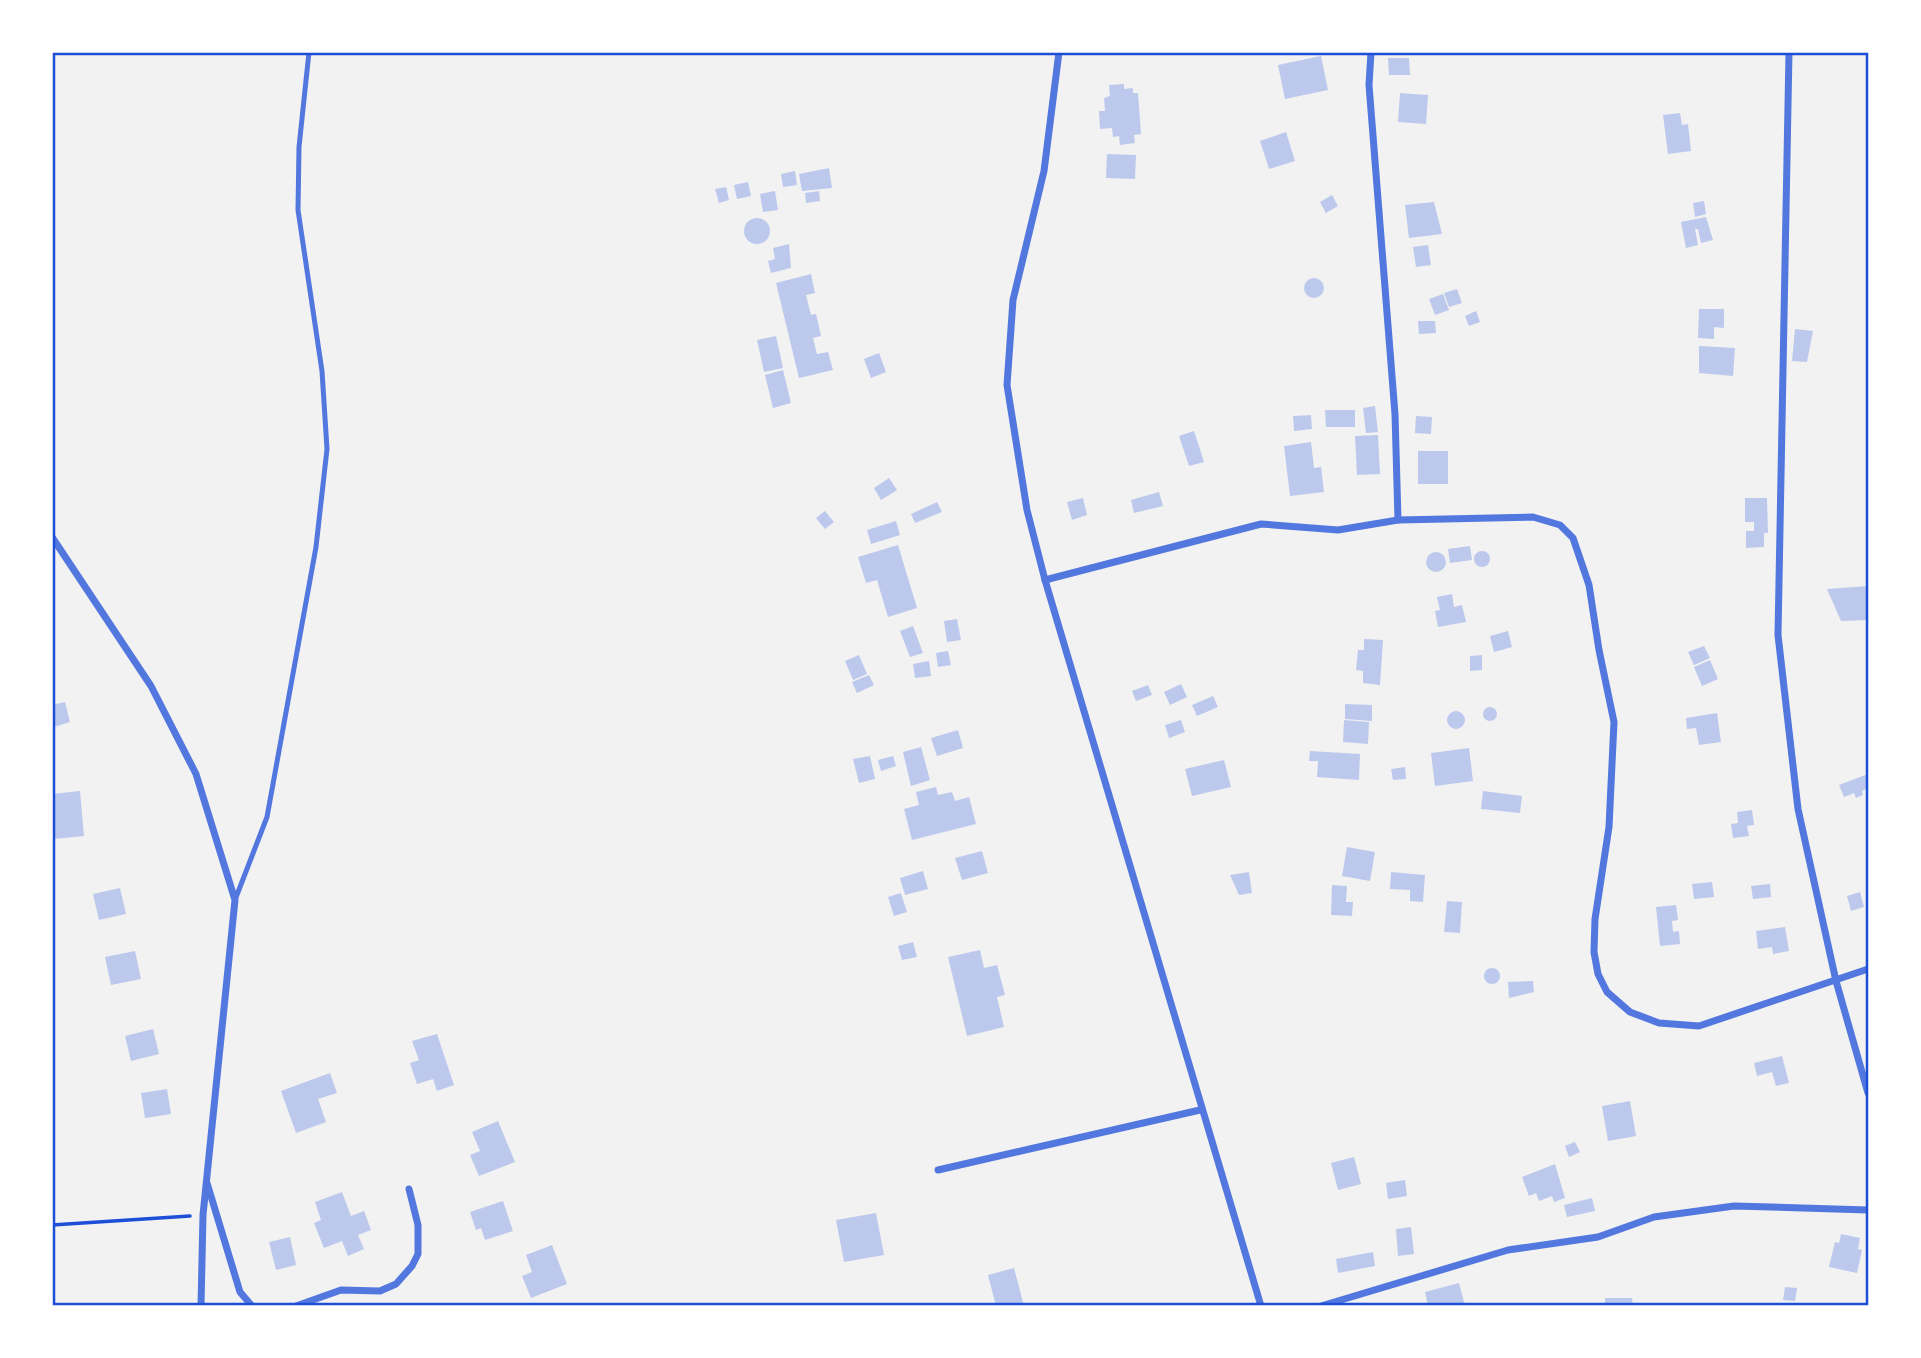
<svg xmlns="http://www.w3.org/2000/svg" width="1921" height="1358" viewBox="0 0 1921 1358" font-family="Inter,sans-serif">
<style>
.building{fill:#bdc9ec}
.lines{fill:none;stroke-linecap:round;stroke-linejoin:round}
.path{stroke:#1d4ed8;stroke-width:3.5}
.service{stroke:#5277de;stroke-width:5}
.minor{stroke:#5277de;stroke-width:7}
.neatline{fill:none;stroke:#1d4ed8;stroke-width:2.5}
</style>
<rect width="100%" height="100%" fill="#f2f2f2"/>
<g class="building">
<polygon points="1321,56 1328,90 1285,99 1278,65"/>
<polygon points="1388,58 1409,58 1410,75 1389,75"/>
<polygon points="1124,84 1124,89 1133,88 1133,93 1138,93 1141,134 1134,135 1135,143 1120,145 1119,136 1113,137 1112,128 1100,129 1099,111 1105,111 1104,98 1110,96 1109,85"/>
<polygon points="1400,93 1428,95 1426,124 1398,122"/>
<polygon points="1680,113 1682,125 1688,124 1691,151 1668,154 1663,115"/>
<polygon points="1286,132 1295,161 1269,169 1260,141"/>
<polygon points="1107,154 1136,155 1135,179 1106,178"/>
<polygon points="829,168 832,188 802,191 799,174"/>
<polygon points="795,171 797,185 783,187 781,174"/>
<polygon points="748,182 751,196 737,199 734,185"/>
<polygon points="726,187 729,200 719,203 715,189"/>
<polygon points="775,191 778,210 763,212 760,194"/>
<polygon points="819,191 820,201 806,203 805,193"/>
<polygon points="1332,195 1338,206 1326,213 1320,202"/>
<polygon points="1704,201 1706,214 1695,217 1693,203"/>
<polygon points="1434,202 1442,234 1409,238 1405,205"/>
<polygon points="1706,217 1713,240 1701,243 1698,229 1695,229 1698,245 1686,248 1681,222"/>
<circle cx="757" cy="231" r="13"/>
<polygon points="789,244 791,268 771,273 768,261 775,259 773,248"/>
<polygon points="1428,245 1431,265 1416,267 1413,247"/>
<polygon points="811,274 815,293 806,295 811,315 816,314 821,336 813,338 817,354 828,352 833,370 799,378 776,283"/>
<circle cx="1314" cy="288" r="10"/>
<polygon points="1457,289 1462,303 1449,307 1444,293"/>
<polygon points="1443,294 1449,310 1435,315 1429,299"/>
<polygon points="1699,309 1724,309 1724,328 1714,327 1714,339 1698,338"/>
<polygon points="1476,311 1480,322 1469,326 1465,316"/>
<polygon points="1418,321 1435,321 1436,333 1419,334"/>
<polygon points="1795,329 1813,331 1807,362 1792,361"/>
<polygon points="776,336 783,368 764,372 757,340"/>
<polygon points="1699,346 1735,348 1733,376 1699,373"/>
<polygon points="879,353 886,372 871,378 864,359"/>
<polygon points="783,370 791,403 773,408 765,375"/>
<polygon points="1375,406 1378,432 1366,433 1363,408"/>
<polygon points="1325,410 1355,410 1355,427 1326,427"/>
<polygon points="1311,415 1312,429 1294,431 1293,416"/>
<polygon points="1416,416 1432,417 1431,434 1415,433"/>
<polygon points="1194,431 1204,462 1189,466 1179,436"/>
<polygon points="1378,435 1380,474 1357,475 1355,436"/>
<polygon points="1311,442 1314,468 1321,467 1324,492 1290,496 1284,446"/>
<rect x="1418" y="451" width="30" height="33"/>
<polygon points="889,478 897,490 881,500 874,488"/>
<polygon points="1159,492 1163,506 1134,513 1131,500"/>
<polygon points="1083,498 1087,515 1072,520 1067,502"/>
<polygon points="1745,498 1767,498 1768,533 1764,533 1764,547 1746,548 1746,531 1754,531 1754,522 1745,522"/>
<polygon points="937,502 942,512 915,523 911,514"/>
<polygon points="825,511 834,522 825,529 816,518"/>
<polygon points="896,521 900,535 871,544 867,530"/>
<polygon points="898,545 917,608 888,617 877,580 866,583 858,557"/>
<polygon points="1470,546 1472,560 1450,563 1448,549"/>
<circle cx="1482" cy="559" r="8"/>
<circle cx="1436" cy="562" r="10"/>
<polygon points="1868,586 1868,620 1841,621 1827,589"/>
<polygon points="1452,594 1454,607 1462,605 1466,622 1438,627 1435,611 1440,610 1437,597"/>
<polygon points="957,619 961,640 947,642 944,621"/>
<polygon points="913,626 923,653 910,657 900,631"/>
<polygon points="1508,631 1512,647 1494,652 1490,636"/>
<polygon points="1364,639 1383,640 1380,685 1363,683 1363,671 1356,670 1358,650 1364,650"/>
<polygon points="1704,646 1710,658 1694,665 1688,652"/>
<polygon points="948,651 951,665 938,667 936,653"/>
<polygon points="859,655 867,674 853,680 845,661"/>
<polygon points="1482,655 1482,670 1470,671 1470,656"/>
<polygon points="1710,660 1718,679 1702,686 1694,667"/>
<polygon points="929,661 931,676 915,678 913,664"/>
<polygon points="869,675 874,685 857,693 852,682"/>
<polygon points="1181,684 1187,697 1170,705 1164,692"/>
<polygon points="1148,685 1152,695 1136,701 1132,691"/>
<polygon points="1213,696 1218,707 1197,716 1192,705"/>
<polygon points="65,702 70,722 54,727 52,705"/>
<polygon points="1345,704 1372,705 1372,721 1345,719"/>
<circle cx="1490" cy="714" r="7"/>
<circle cx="1456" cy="720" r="9"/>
<polygon points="1717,713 1721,742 1699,745 1696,728 1687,729 1686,718"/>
<polygon points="1181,720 1185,732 1169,738 1165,725"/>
<polygon points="1344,720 1369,722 1368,744 1343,742"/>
<polygon points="958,730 963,748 937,756 931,738"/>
<polygon points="921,747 930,780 911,786 903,752"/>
<polygon points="1469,748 1473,781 1435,786 1431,753"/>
<polygon points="1310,751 1360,754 1359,780 1317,777 1318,761 1309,761"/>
<polygon points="870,756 875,779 859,783 853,759"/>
<polygon points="893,756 896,766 881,771 878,760"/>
<polygon points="1224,760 1231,787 1192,796 1185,769"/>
<polygon points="1405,767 1406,779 1393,780 1391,769"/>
<polygon points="1868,774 1868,788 1862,791 1863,795 1856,798 1854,793 1844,797 1839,785"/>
<polygon points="936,787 938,795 952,792 955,801 969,797 976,824 912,840 904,809 919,805 916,792"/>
<polygon points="80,791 84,836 53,839 52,794"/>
<polygon points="1483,791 1522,796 1520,813 1481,809"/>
<polygon points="1752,810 1754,825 1747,826 1749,836 1733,838 1731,824 1738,823 1737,812"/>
<polygon points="1347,847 1375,852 1370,881 1342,876"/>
<polygon points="982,851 988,873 962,880 955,858"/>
<polygon points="923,871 928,889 905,895 900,878"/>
<polygon points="1249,872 1252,893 1239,895 1230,875"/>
<polygon points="1391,872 1425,875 1423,902 1410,901 1410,890 1390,889"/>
<polygon points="1712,882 1714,897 1694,899 1692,884"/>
<polygon points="1770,884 1771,897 1753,899 1751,886"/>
<polygon points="1332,885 1347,886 1346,902 1353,902 1352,916 1331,915"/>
<polygon points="120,888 126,914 99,920 93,894"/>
<polygon points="1860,892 1864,907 1851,911 1847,896"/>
<polygon points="901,893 907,912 894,916 888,897"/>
<polygon points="1447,901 1462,902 1460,933 1444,932"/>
<polygon points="1676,905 1678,920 1672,921 1673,932 1679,931 1680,944 1660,946 1656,907"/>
<polygon points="1785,927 1789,951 1773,954 1772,947 1758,949 1756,931"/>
<polygon points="913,942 917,957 902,960 898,946"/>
<polygon points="980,950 984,968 997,965 1005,995 997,997 1004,1027 967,1036 948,957"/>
<polygon points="135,951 141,979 111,985 105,957"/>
<circle cx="1492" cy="976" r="8"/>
<polygon points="1533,981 1534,992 1509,998 1508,982"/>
<polygon points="153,1029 159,1054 131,1061 125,1036"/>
<polygon points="437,1034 454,1085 437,1091 433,1079 417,1084 410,1063 419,1060 412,1041"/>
<polygon points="1782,1056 1789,1083 1776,1086 1772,1072 1757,1076 1754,1063"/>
<polygon points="330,1073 337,1093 318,1099 326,1122 296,1133 281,1091"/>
<polygon points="167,1089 171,1114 145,1118 141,1093"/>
<polygon points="1630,1101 1636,1136 1608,1141 1602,1106"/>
<polygon points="498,1121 515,1162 479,1176 470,1155 480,1151 472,1132"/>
<polygon points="1575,1142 1580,1152 1569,1157 1565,1146"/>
<polygon points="1354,1157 1361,1184 1338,1190 1331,1163"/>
<polygon points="1555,1164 1565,1198 1554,1202 1552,1196 1539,1201 1536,1193 1529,1196 1522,1177"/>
<polygon points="1405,1180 1407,1196 1388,1199 1386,1183"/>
<polygon points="342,1192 351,1216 364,1211 371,1230 358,1235 364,1249 348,1256 342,1241 324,1248 314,1223 321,1220 315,1202"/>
<polygon points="1592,1198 1595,1211 1567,1217 1564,1205"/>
<polygon points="503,1201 513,1231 485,1240 481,1228 476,1230 470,1212"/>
<polygon points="876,1213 884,1255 844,1262 836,1220"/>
<polygon points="1411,1227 1414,1254 1398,1256 1396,1229"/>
<polygon points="1841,1234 1860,1238 1858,1249 1862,1250 1857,1273 1829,1267 1835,1242 1839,1243"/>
<polygon points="290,1237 296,1265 276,1270 269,1242"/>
<polygon points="552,1245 567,1284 531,1298 522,1276 532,1272 526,1255"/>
<polygon points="1373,1252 1375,1266 1338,1273 1336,1259"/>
<polygon points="1014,1268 1024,1306 996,1306 988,1275"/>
<polygon points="1459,1283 1465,1306 1428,1306 1425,1292"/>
<polygon points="1785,1287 1797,1288 1795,1301 1783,1300"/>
<polygon points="1605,1298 1632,1298 1633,1306 1605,1306"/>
</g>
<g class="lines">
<polyline class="path" points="52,1225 190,1216"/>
<polyline class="service" points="235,900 267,817 316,547 327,449 322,371 298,210 299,147 309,52"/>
<g class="minor">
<polyline points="1059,52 1044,171 1013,300 1007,385 1027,510 1045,580 1261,1306"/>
<polyline points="1371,52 1369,85 1395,414 1398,520"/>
<polyline points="1789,52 1778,635 1798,809 1836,981 1868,1093"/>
<polyline points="52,537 151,686 196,774 235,900 203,1215 201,1306"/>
<polyline points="1045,580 1261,524 1338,530 1398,520 1533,517 1560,525 1573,538 1589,585 1599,650 1614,722 1609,827 1595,919 1594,952 1598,974 1607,992 1630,1012 1659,1023 1699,1026 1868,969"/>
<polyline points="938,1170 1200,1110"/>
<polyline points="207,1183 240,1292 252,1306"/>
<polyline points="296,1306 341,1290 380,1291 396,1284 412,1266 418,1254 418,1225 409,1189"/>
<polyline points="1321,1306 1508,1250 1598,1237 1654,1217 1734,1206 1868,1210"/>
</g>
</g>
<rect width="1921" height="1358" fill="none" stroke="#ffffff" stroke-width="108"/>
<rect x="54" y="54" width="1813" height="1250" class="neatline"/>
</svg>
